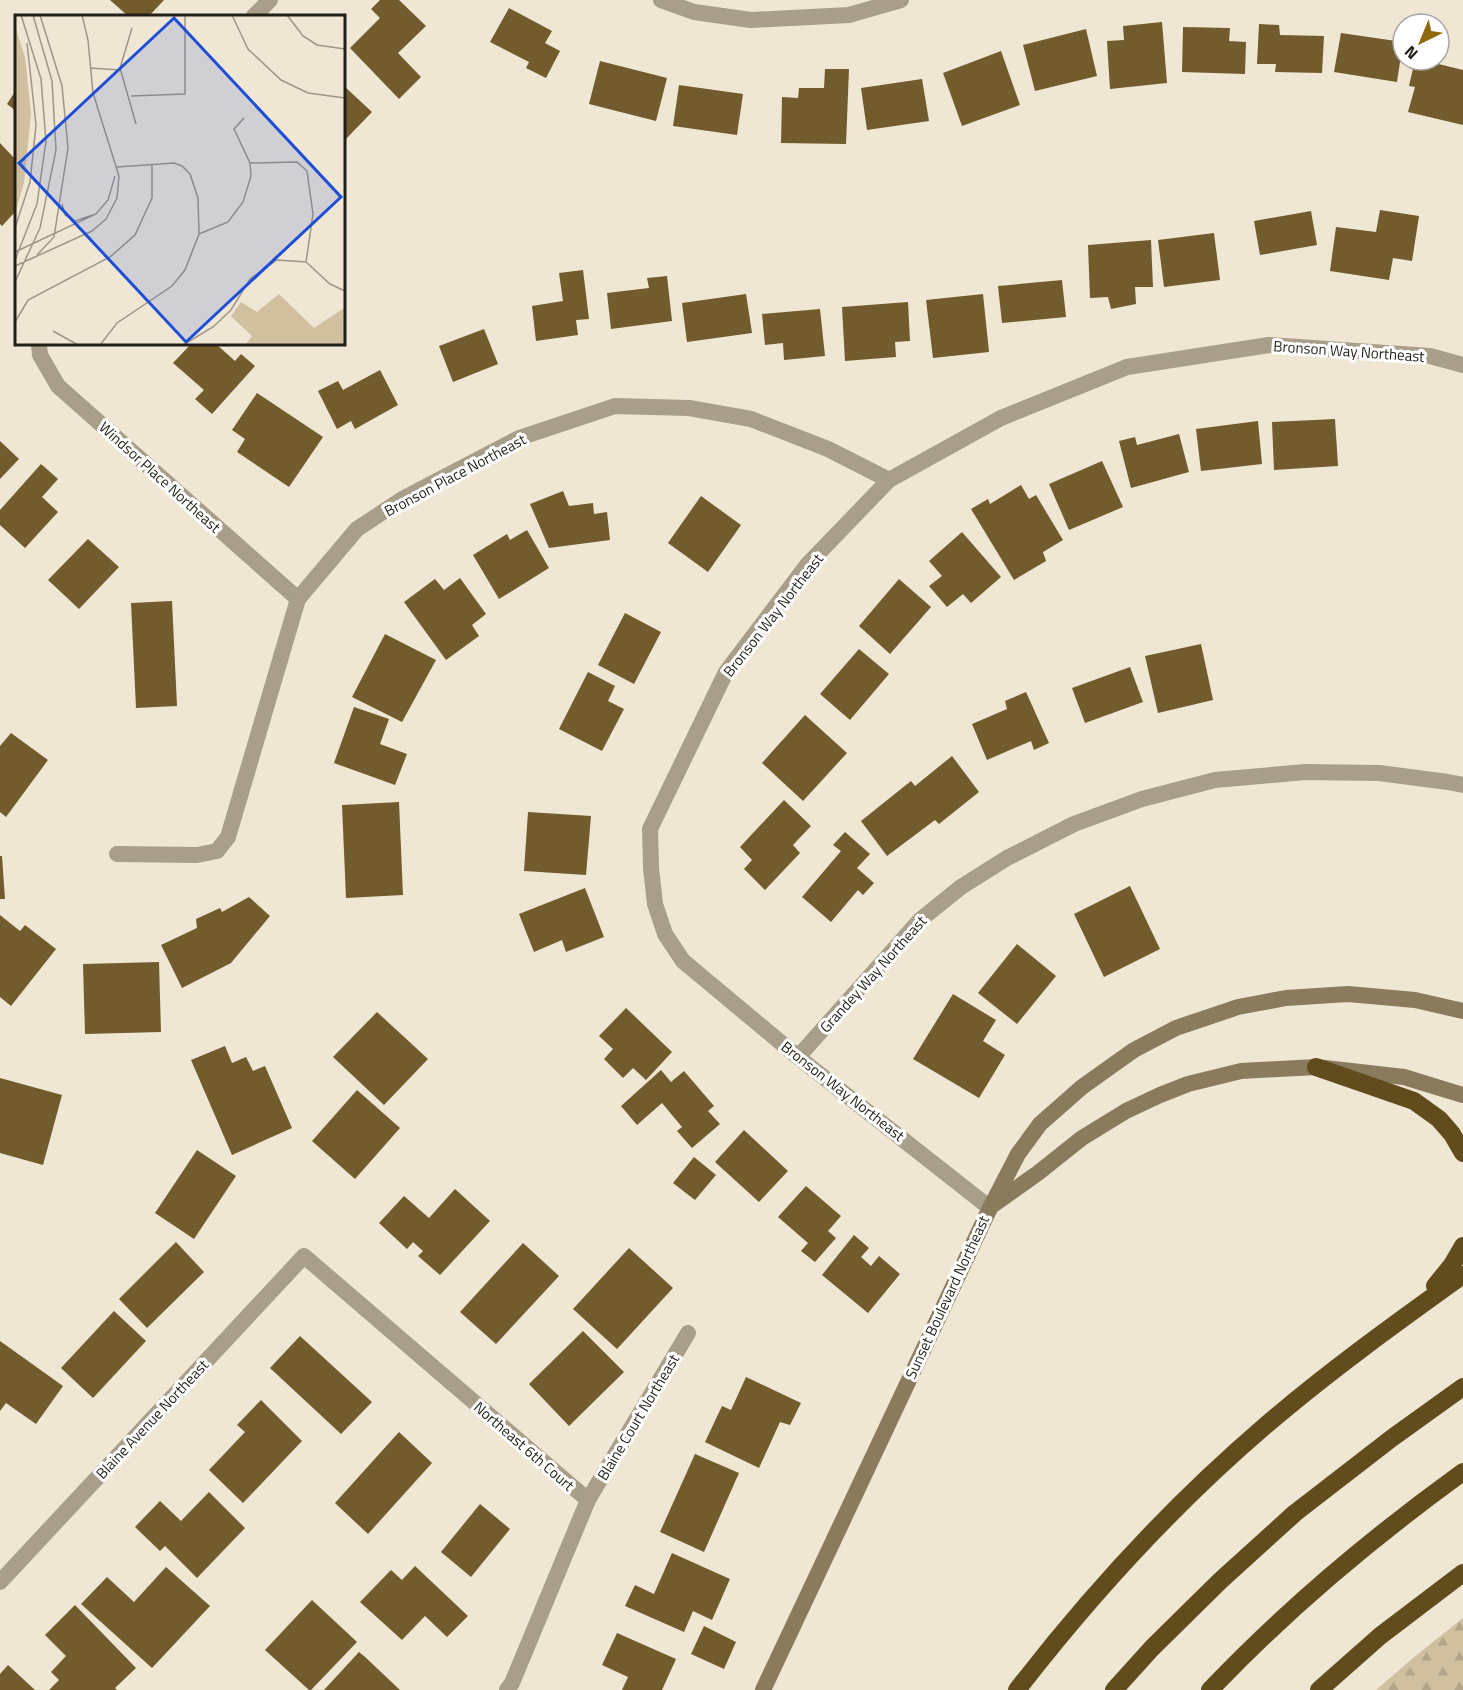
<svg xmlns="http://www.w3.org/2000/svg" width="1463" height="1690" viewBox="0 0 1463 1690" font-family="'Titillium Web',sans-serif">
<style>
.forest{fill:url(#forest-firs)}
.building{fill:#725c2d}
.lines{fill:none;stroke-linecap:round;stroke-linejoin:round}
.minor{stroke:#a89e89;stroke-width:16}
.secondary{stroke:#8a7b5c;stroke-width:16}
.motorway{stroke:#614c1d;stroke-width:18}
.labels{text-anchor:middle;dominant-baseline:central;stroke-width:6;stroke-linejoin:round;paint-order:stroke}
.street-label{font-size:15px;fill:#221f18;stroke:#fff}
.inset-road{fill:none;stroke:#9d9689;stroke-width:1.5}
.view{fill:#1d4ed8;fill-opacity:0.15;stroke:#1d4ed8;stroke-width:3}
.inset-edge{fill:none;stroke:#221f18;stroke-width:3}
</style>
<defs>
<pattern id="forest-firs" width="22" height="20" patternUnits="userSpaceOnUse" patternTransform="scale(1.5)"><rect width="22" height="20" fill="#d0c0a0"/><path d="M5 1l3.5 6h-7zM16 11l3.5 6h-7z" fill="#b2a589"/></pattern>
</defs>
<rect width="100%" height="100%" fill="#efe6d4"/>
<polygon class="forest" points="1463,1618 1463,1690 1376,1690 1413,1658"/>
<g class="building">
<polygon points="110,0 164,0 149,16 128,16"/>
<polygon points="380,0 399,0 426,26 398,53 421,77 399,99 350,48 380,18 371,9"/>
<polygon points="509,8 552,31 545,43 560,51 546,78 526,68 529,62 490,42"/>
<polygon points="1162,22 1167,83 1110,89 1107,41 1124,40 1123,26"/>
<polygon points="1259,24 1279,25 1280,35 1324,36 1322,73 1275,72 1276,64 1257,64"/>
<polygon points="1183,27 1230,28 1229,41 1246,42 1245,74 1182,72"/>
<polygon points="1086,29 1097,76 1035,91 1023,45"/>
<polygon points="1341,33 1403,42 1397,82 1334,72"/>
<polygon points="1001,51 1020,105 962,126 943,73"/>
<polygon points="1415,60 1422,60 1463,70 1463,125 1408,112 1415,87 1409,86"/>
<polygon points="600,61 667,78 656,121 589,104"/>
<polygon points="825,69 849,69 846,144 781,143 782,97 798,98 799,88 824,88"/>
<polygon points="922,79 929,121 867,130 861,88"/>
<polygon points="679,85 743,94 737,135 673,126"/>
<polygon points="344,86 372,112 344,141"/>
<polygon points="16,90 16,111 7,104"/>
<polygon points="0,143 16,160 16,211 2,226 0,224"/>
<polygon points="1380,210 1419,216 1412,261 1393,258 1389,280 1330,271 1336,227 1376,232"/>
<polygon points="1311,211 1317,245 1260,255 1254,221"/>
<polygon points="1214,233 1220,280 1164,287 1158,240"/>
<polygon points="1151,240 1153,287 1135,287 1136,304 1111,309 1108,297 1090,298 1088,245"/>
<polygon points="583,270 589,319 576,320 578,335 536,341 532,306 563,301 559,273"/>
<polygon points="667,276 672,321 611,329 607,293 649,288 647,278"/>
<polygon points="1062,280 1066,317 1002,323 998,286"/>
<polygon points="746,294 752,333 687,342 682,303"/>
<polygon points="983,294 989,352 933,358 926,300"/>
<polygon points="908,302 910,341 895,342 896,357 845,361 842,307"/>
<polygon points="820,309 825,356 784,360 783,343 765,345 762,314"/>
<polygon points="484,329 498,364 453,382 439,346"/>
<polygon points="191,344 216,344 235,361 241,354 255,366 212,414 195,399 204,390 173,363"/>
<polygon points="380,370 398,405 355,429 351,421 337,429 318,391 338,381 343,390"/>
<polygon points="257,393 323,437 289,487 237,452 245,439 232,430"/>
<polygon points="1335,419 1338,466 1274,470 1272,422"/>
<polygon points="1258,421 1262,464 1201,471 1196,429"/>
<polygon points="1179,434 1189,472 1131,488 1119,441 1135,437 1137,445"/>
<polygon points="0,441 19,459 0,479"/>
<polygon points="1102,461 1123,507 1069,530 1049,484"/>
<polygon points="41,464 58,479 42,497 58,512 25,548 0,525 0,510"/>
<polygon points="1021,485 1029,499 1036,495 1063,540 1043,552 1046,561 1014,580 971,509 988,499 990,504"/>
<polygon points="563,491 569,506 593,503 594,514 607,512 610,540 549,548 530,504"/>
<polygon points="701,496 741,525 708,572 668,543"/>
<polygon points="527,530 549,568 499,599 473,555 507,534 510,540"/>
<polygon points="962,532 1001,577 971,603 963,594 947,607 929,586 942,576 929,561"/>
<polygon points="88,539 119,567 79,609 48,580"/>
<polygon points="460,578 486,614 472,625 479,636 446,660 404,602 435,579 444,590"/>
<polygon points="899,579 931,607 890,654 859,626"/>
<polygon points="172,601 177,706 136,708 131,603"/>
<polygon points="625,613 661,632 634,684 598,665"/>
<polygon points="385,634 436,660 402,722 352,697"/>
<polygon points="1201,644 1213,700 1158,713 1145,656"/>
<polygon points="859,649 889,674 850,720 820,694"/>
<polygon points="1130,667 1143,702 1085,723 1072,688"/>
<polygon points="588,672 615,686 608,701 624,709 602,751 559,729"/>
<polygon points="1026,692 1049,743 1034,750 1031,741 987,760 972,724 1007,709 1005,701"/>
<polygon points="354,707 389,719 380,744 407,754 395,785 334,763"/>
<polygon points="805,715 847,753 803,801 762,763"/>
<polygon points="11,733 48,760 6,817 0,812 0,746"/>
<polygon points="952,756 979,792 939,824 935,820 887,856 861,821 911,781 915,786"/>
<polygon points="784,800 811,826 793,845 800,853 765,890 744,869 752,860 740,847"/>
<polygon points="399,802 403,895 346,898 342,805"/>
<polygon points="528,812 591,816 586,875 524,871"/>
<polygon points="845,832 870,854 857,868 874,883 863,895 858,890 831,922 802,897 841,851 833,845"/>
<polygon points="0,856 2,856 5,899 0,899"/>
<polygon points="1130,886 1160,949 1104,977 1074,914"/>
<polygon points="585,888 604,937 566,952 562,940 534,952 519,914"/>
<polygon points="249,897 270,916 231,963 182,988 161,945 197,928 196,919 220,908 222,912"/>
<polygon points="0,915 20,931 25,925 56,949 11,1006 0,997"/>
<polygon points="1017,944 1056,976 1017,1024 978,993"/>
<polygon points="159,962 161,1032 85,1034 83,964"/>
<polygon points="953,994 996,1020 983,1041 1005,1055 979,1098 913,1059"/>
<polygon points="626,1008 672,1052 646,1080 633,1068 623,1078 604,1059 613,1049 599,1036"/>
<polygon points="377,1012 428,1059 384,1105 333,1057"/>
<polygon points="225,1046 232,1063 246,1057 253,1071 265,1066 292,1128 232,1155 191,1060"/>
<polygon points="661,1070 671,1082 684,1071 714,1106 708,1111 720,1124 692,1148 677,1131 682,1127 662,1103 637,1125 621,1106"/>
<polygon points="0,1078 62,1095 43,1165 0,1153"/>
<polygon points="357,1090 400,1128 355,1179 312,1141"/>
<polygon points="744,1130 788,1171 759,1202 715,1162"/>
<polygon points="197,1150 236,1176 194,1239 155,1213"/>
<polygon points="694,1157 716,1175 695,1200 673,1183"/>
<polygon points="806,1186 841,1216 828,1231 836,1238 815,1262 801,1251 808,1243 778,1217"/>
<polygon points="455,1189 490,1221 440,1275 418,1256 423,1251 413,1242 407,1249 379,1223 404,1196 429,1218"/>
<polygon points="854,1235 869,1248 861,1257 871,1266 879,1256 900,1274 868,1313 822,1275"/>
<polygon points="176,1242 204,1272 147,1328 119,1299"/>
<polygon points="523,1243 559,1276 496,1344 460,1312"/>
<polygon points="629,1248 673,1288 617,1349 573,1309"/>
<polygon points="114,1311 146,1341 93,1398 61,1368"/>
<polygon points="583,1331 624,1372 569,1426 529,1384"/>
<polygon points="300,1336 372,1402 341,1434 270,1368"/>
<polygon points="0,1341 63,1386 36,1424 6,1403 0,1411"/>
<polygon points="746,1377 801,1403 790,1425 780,1422 759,1468 705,1442 722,1406 731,1410"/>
<polygon points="261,1400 302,1441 243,1503 209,1470 245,1432 237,1425"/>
<polygon points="399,1432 432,1463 368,1534 335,1503"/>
<polygon points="695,1454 739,1473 704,1552 660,1532"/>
<polygon points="209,1492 245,1528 197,1578 165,1546 160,1551 135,1527 160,1501 181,1521"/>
<polygon points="480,1504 510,1529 471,1577 441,1552"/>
<polygon points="672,1553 730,1579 712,1620 693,1611 684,1632 625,1606 635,1585 654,1594"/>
<polygon points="415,1566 468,1616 447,1637 425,1616 402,1640 360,1602 391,1570 402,1580"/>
<polygon points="166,1567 210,1606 152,1668 81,1604 107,1577 134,1602"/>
<polygon points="312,1600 357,1642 311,1690 309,1690 265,1650"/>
<polygon points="75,1605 136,1668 115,1688 117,1690 49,1690 59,1680 51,1672 66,1656 45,1635"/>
<polygon points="704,1626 736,1642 724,1669 691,1654"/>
<polygon points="617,1633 676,1659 662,1690 622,1690 628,1677 602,1665"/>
<polygon points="359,1652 364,1656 400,1690 324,1690"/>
<polygon points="8,1665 35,1690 0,1690 0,1674"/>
</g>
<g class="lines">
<g class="minor">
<polyline points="661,0 694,12 751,20 849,15 901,0"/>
<polyline points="254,16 270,0"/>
<polyline points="39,344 40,355 58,386 298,599"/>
<polyline points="117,854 197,855 217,851 228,837 298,599 357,529 404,498 519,438 615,406 689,408 751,419 828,449 889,480"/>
<polyline points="798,1057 920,920 961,887 1007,858 1074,824 1142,799 1215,780 1305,772 1379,773 1448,782 1463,785"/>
<polyline points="990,1208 798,1057 683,961 665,934 655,904 651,868 650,829 726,672 807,565 889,480 1001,418 1127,367 1269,345 1430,356 1463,365"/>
<polyline points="0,1582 304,1256 588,1500"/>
<polyline points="507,1690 512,1683 588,1500 688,1333"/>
</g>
<g class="secondary">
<polyline points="993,1205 1038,1173 1082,1138 1126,1111 1160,1095 1188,1084 1241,1071 1316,1067 1404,1077 1463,1095"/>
<polyline points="763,1690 990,1208 1018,1154 1040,1124 1082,1087 1134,1050 1176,1028 1238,1007 1286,998 1348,994 1415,1000 1463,1011"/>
</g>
<g class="motorway">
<polyline points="1316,1067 1414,1101 1439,1119 1452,1134 1463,1153"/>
<polyline points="1435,1286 1452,1265 1463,1246"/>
<path d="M1017,1690c72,-93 158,-187 248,-264 63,-54 131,-103 198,-151"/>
<polyline points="1114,1690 1152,1648 1220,1581 1295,1513 1392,1438 1463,1387"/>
<path d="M1210,1690c77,-81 163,-153 253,-218"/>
<polyline points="1319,1690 1380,1636 1463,1573"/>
</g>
</g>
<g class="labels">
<g class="street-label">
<text transform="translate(1349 351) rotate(4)">Bronson Way Northeast</text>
<text transform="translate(455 475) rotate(-28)">Bronson Place Northeast</text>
<text transform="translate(160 477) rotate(42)">Windsor Place Northeast</text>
<text transform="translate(773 615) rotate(-52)">Bronson Way Northeast</text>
<text transform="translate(873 974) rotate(-48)">Grandey Way Northeast</text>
<text transform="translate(843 1091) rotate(38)">Bronson Way Northeast</text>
<text transform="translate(947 1297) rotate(-65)">Sunset Boulevard Northeast</text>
<text transform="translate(638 1417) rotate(-59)">Blaine Court Northeast</text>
<text transform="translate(152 1419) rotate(-47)">Blaine Avenue Northeast</text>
<text transform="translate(524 1446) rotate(41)">Northeast 6th Court</text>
</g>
</g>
<g transform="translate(15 15)">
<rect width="330" height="330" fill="#efe6d4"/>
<path d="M0,11l10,31 6,57 -7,69 -8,27z" fill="#d0c0a0"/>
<path d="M264,279l35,34 30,-20 1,37h-100l7,-9 -21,-20 10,-14 16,10z" fill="#d0c0a0"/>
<path class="inset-road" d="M217,0l16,34 33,31 27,13 37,5M272,0l16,21 14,9 28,4M117,13l-12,40 16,56M75,53l30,2M116,81l54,-2v-79M235,148l47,-1 10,9 6,43 -7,48M47,189l3,11 10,6 21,-7M0,213l15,-46 6,-57 -9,-82M184,219l29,-12 15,-20 8,-26 -1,-13 -16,-34 10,-11M0,237l81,-38 12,-14 7,-24M22,240l17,-18 14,-89 -6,-62 -22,-71M0,245l22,-56 9,-63 -5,-62 -20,-64M0,251l77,-35 14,-12 11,-21 2,-22 -26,-83 -5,-53 -6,-25M0,267l25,-54 16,-78 -4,-69 -19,-66M0,307l13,-22 82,-43 25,-22 17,-37v-34M38,316l25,14M85,330l17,-22 55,-37 13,-16 14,-36 -1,-36 -8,-24 -8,-8 -8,-3 -57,4M168,330l30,-18 18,-17 19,-31 27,-19 29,2 24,22 15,7"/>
<path class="view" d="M159,3l167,179 -155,145 -167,-179z"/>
<rect width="330" height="330" class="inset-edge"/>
</g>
<g transform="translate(1421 42) rotate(223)"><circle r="28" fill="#ffffff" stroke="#a7a5a3" stroke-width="1.5"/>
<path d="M0-4.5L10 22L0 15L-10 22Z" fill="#8e6b0f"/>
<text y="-9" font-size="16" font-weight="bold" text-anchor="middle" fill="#221f18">N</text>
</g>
</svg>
